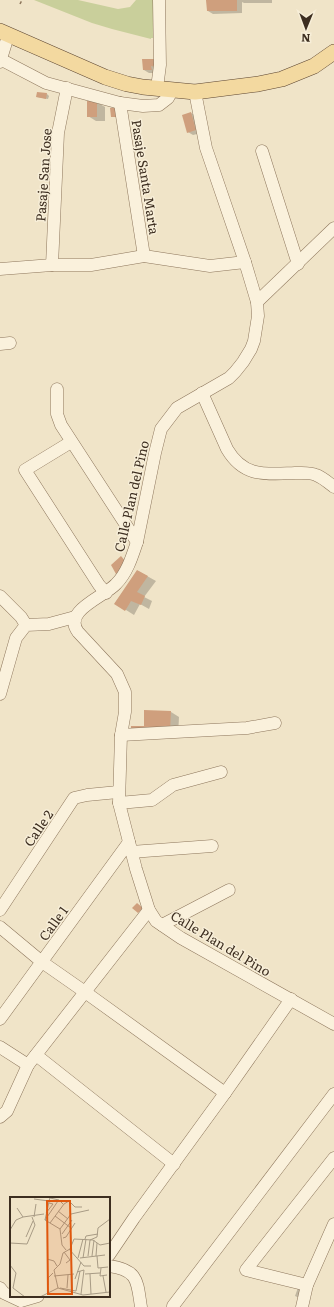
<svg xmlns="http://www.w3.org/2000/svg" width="334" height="1307" viewBox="0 0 334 1307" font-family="Literata,serif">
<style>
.green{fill:#c9cf9b}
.shadow{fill:#0003}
.building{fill:#cf9f7d}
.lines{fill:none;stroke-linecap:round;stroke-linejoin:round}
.minor-casing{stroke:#8d765c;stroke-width:13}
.major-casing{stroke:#5b4430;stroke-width:16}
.path{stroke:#8d765c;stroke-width:1.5;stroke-dasharray:3 2;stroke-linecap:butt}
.minor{stroke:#faf1dc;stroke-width:12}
.major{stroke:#f3d9a0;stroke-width:15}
.labels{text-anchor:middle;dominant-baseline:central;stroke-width:3;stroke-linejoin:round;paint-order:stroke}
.street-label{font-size:13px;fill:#3d2e20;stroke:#f7eed8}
.inset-road{fill:none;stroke:#a89b85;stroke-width:1}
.view{fill:#df570d;fill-opacity:0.15;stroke:#df570d;stroke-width:2}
.inset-edge{fill:none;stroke:#3d2e20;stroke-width:2}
</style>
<rect width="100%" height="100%" fill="#f0e4c8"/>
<polygon class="green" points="34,0 78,0 118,9 130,7 136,0 155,0 155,38 151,38 151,39 112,29 92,23"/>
<g class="shadow">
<polygon points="207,0 272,0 272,3 244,3 242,2 242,13 213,14 208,11"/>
<polygon points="155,60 157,73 149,73 144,70"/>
<polygon points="47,94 49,96 48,99 37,97"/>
<polygon points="97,102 105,107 105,121 96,121 88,116"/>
<polygon points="191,113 196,116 201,133 193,135 188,132"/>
<polygon points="138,571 156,581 144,597 152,601 149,609 140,604 134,615 115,603"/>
<polygon points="171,712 179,717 178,736 145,727"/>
<polygon points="299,1285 303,1287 302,1299 295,1296"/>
</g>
<g class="building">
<polygon points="206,0 237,0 237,11 207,11"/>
<polygon points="142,59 155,59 155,67 151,66 152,70 143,70"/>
<polygon points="37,92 47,93 46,99 36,97"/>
<rect x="87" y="101" width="10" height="16"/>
<polygon points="119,107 119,117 111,117 110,108"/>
<polygon points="191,112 196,130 187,133 182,115"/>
<polygon points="121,556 126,562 116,574 111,565"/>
<polygon points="137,570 148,576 137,592 145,596 141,605 131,601 125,611 114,604"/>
<polygon points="144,710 171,711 170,732 131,730 131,726 144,726"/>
<polygon points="137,903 143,908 138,913 132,908"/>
</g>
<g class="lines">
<defs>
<g id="minor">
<polyline points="0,59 46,83 120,103 143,106 159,105 168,98 173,89"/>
<polyline points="0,62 8,36"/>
<polyline points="157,88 160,65 159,0"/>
<path d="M195,92l11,56 39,114 12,40 1,14 -4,25 -3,8 -8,13 -8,10 -6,6 -52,30 -16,21 -6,24 -18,89c-5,15 -10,31 -21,42 -12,13 -54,27 -38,48l39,42 8,18v20l-4,23 -2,68 17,66 13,41 7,11 25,17 153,86"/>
<polyline points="120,103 144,256"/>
<polyline points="262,151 298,264"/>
<polyline points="52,265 58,133 67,88"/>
<polyline points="0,269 52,265 91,265 144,256 210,266 245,262"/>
<polyline points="257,302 334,228"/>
<polyline points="0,344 10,343"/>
<polyline points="57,389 57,414 61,425 137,542"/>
<path d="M202,393l25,56c17,29 39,25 68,24 6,0 15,-1 21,2 6,2 13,8 18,12"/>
<polyline points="71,442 25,470 99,585 106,593"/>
<polyline points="0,596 21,617 26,625"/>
<polyline points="0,694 16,638 26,625 49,624 75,617"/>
<polyline points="121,735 247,728 275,723"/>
<polyline points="119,803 152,800 173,785 221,772"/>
<polyline points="131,852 212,846"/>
<polyline points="0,910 74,798 87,795 118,792"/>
<polyline points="162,925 229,890"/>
<polyline points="0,927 42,962 85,992 225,1093"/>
<polyline points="0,1019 129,842"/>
<polyline points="0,1047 28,1065"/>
<polyline points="36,1055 174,1164"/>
<polyline points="0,1117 7,1111 28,1065 149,910"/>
<polyline points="109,1255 134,1218 225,1093 291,999"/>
<path d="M109,1266c30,4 28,16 32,41"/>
<polyline points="307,1285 246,1270 334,1158"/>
<polyline points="0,1288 4,1293 21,1301 38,1296"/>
<polyline points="173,1306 334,1094"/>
<polyline points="302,1307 307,1285 334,1224"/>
</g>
<polyline id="major" points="0,31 105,77 127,84 143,87 195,92 258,84 282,79 314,66 334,52"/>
</defs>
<use href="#minor" class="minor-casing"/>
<use href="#major" class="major-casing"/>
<polyline class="path" points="20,4 22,0"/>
<use href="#minor" class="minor"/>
<use href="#major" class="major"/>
</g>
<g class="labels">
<g class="street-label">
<text transform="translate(43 175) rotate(-86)">Pasaje San Jose</text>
<text transform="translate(146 177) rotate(81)">Pasaje Santa Marta</text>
<text transform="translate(131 496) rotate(-77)">Calle Plan del Pino</text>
<text transform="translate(38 828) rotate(-56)">Calle 2</text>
<text transform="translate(53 923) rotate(-54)">Calle 1</text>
<text transform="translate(221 943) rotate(31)">Calle Plan del Pino</text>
</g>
</g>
<g transform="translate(10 1197)">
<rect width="100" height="100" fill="#f0e4c8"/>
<path class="inset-road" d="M40,0l-5,23 15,9 2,16 4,5M40,1l9,2 4,4M24,2l15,2M7,11l6,9 21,-3M48,14l10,8M36,16l7,-9 -4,-1M45,19l16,12M24,20l2,-13M35,23l13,-19M40,26l14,-19 5,-3 6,6h7M50,32l11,-15 18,-4M0,33l6,-10 7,-3M52,37l10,-14M16,40l7,-16M53,41l3,-1 9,-14M75,42l1,-3 12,-2M0,46l17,1 8,-19 -3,-8M59,52l15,17h7M54,55l6,8 -4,3M78,59l2,-16 7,-3 1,-9 12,-9M82,59l2,-16M86,59l1,-13M87,59l1,12 10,-1M68,61l5,-19M70,61l25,-3M73,61l3,-19M37,62l7,2 3,5M0,68l6,8 -3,15 12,9M91,71l-1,8 7,-1M67,75l7,-2 -3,24M75,77l15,-1M80,77l1,20M44,79l20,-2M93,79l3,16M65,82l6,-17M38,88v-7l5,-5M48,91l-4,-18 6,-6 3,-11 7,-4 4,-10 19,1 7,5 10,-2M50,91l16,3 4,-20M57,91l1,-13M62,93v-15M30,100l18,-9 25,7 27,-3"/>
<path class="view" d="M37,4h23l2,93h-24z"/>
<rect width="100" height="100" class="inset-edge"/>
</g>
<g transform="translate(306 28) rotate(181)" stroke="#f7eed8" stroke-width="3" paint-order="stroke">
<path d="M0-3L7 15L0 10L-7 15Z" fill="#3d2e20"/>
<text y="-6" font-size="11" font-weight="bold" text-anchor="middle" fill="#3d2e20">N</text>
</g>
</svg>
